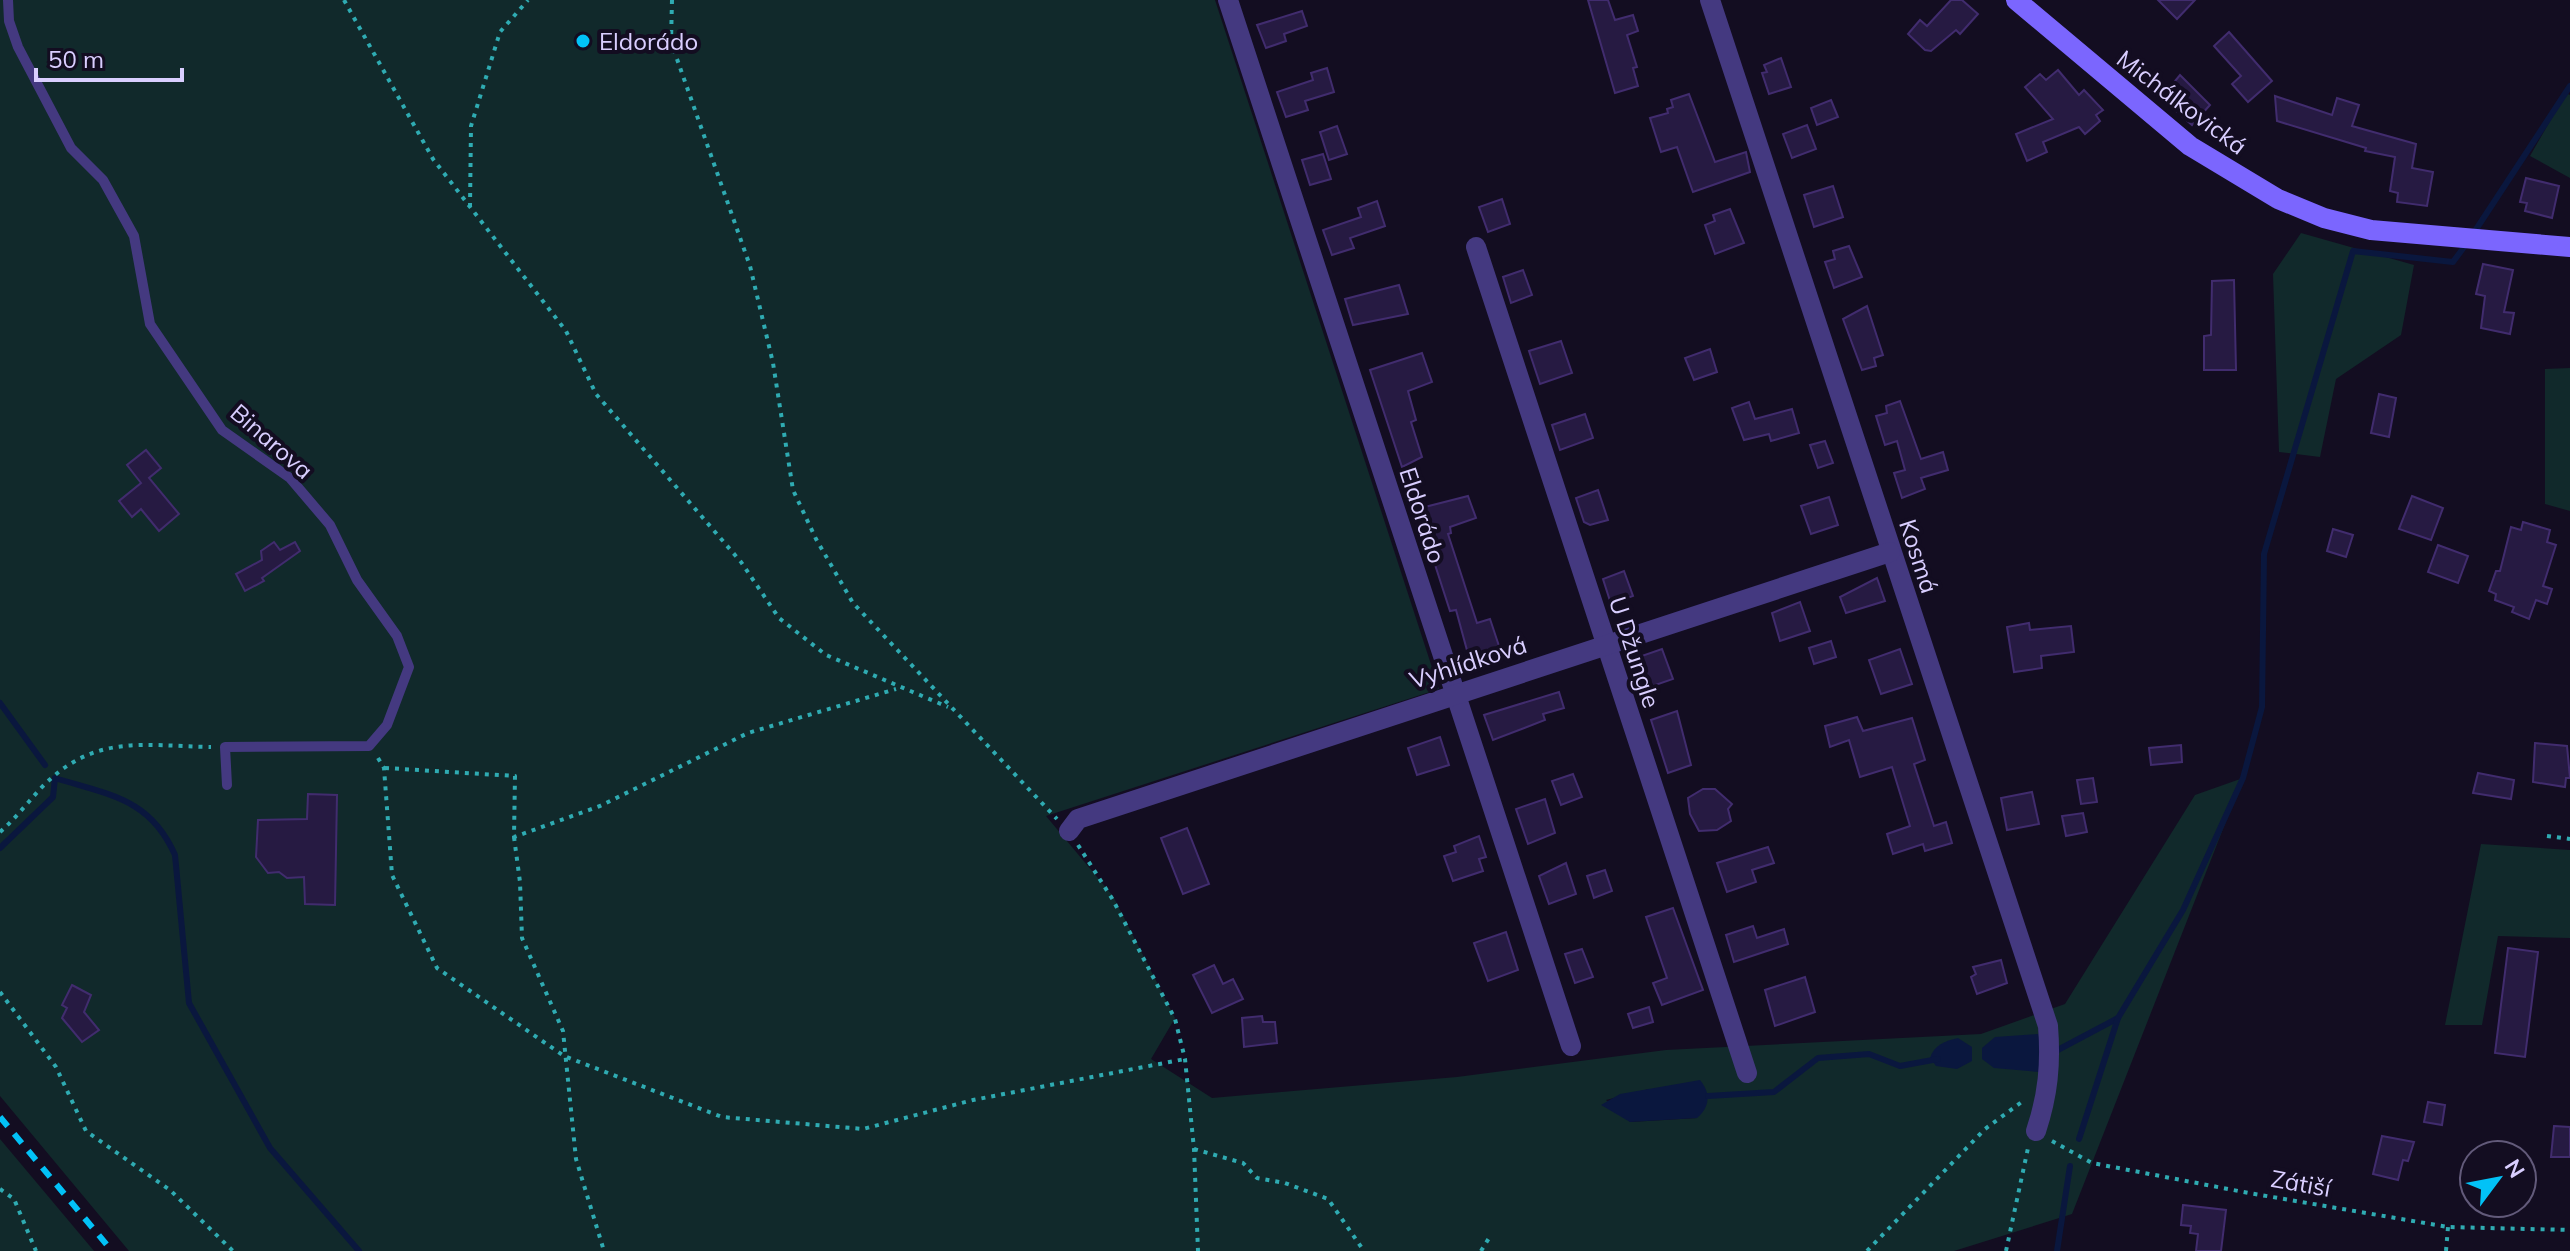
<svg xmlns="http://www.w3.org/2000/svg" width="2570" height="1251" viewBox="0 0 2570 1251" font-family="Mulish,sans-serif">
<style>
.green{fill:#11292b;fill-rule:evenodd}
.water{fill:#0a173e}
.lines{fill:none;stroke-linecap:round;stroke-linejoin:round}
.stream{stroke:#0a173e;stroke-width:6}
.building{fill:#261a42;stroke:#412c6e;stroke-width:2}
.path{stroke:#2fabb2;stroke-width:4;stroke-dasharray:4 6;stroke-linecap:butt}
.lane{stroke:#443980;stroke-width:10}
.street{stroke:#443980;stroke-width:20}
.secondary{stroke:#7b66fe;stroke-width:20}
.rail{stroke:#02c2f7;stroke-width:6;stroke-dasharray:12 10;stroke-linecap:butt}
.poi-dot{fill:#02c2f7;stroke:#130d21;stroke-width:3}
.labels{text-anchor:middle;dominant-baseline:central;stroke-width:8;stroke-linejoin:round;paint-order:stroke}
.poi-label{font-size:24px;fill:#d9ceff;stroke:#130d21;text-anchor:start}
.street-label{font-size:24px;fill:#d9ceff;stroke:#130d21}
</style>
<rect width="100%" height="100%" fill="#130d21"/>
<g class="green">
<path d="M0,0h1215l224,689 -393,127 67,80 62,122 -24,41 61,39 245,-21 209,-27 315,-16 84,-30 130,-209 48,-17 -171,436 -118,37h-1825l-129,-155zM1649,1089l48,29 -67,4 -24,-22z"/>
<polygon points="2566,93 2570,95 2570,178 2530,156"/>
<polygon points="2301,233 2414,265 2401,335 2336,379 2320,457 2279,452 2273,274"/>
<polygon points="2570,368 2570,511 2545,504 2545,369"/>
<polygon points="2481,844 2570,850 2570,938 2498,936 2482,1025 2445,1025"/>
<polygon points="0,1139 94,1251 0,1251"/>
</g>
<g class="water">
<polygon points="2038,1034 2044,1053 2039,1072 1994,1068 1982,1059 1982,1048 1995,1037"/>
<path d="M1958,1038l14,9v14l-15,8 -21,-3 -6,-8c4,-13 15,-17 28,-20z"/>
<path d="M1700,1080c11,13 10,27 -3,38l-67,4 -29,-17 19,-11z"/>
</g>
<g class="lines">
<g class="stream">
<polyline points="2473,234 2570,86"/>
<polyline points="0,703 45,765"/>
<path d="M0,848l53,-51 2,-19c54,17 95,20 120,77l14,148 81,145 89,103"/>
<polyline points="2054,1052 2118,1018"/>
<polyline points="1708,1096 1774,1092 1818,1058 1869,1054 1900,1066 1938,1059"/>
<polyline points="2079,1139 2118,1018 2183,910 2243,778 2262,707 2264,554 2353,251 2453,262 2467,243"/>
<polyline points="2057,1251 2070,1166"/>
</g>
</g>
<g class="building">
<polygon points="1588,0 1608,0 1615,20 1633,15 1638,31 1627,35 1637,67 1633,68 1638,86 1615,93"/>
<polygon points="1951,0 1962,0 1978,14 1960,34 1956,30 1931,51 1925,50 1908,34 1920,20 1927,26"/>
<polygon points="2158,0 2195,0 2177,19"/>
<polygon points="1302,11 1307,26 1284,34 1286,41 1266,48 1257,25"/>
<polygon points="2229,32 2272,81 2248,102 2232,84 2241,76 2214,46"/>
<polygon points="1781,58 1791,87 1769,94 1762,73 1767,72 1764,65"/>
<polygon points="1327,68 1334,92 1305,101 1308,110 1286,117 1277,92 1313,80 1311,73"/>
<polygon points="2058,70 2079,95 2084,90 2103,110 2096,115 2100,121 2085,134 2079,127 2043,142 2047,152 2027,161 2016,134 2053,119 2025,87 2040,74 2046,80"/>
<polygon points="2180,75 2210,105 2192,125 2161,98"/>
<polygon points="1689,94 1715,162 1746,152 1750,172 1693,192 1677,147 1661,152 1650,118 1668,113 1667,109 1673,107 1671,100"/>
<polygon points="2275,96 2332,115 2337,98 2359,105 2352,126 2416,144 2412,168 2433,172 2427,206 2397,202 2398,193 2390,191 2395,157 2365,151 2366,148 2277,121"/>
<polygon points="1831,100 1838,117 1817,125 1811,108"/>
<polygon points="1807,125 1816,149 1792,158 1783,134"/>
<polygon points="1337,126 1347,154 1329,160 1320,132"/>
<polygon points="1323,154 1331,179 1310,185 1302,160"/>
<polygon points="2526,178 2559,186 2552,218 2525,211 2527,203 2520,202"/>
<polygon points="1833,186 1843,217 1814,227 1804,195"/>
<polygon points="1502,199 1510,224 1488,232 1479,207"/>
<polygon points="1377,201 1385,226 1350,238 1354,248 1332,255 1323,230 1361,217 1358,208"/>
<polygon points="1730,209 1744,243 1715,254 1705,225 1715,221 1713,215"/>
<polygon points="1849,246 1862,277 1834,288 1825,262 1835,259 1833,251"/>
<polygon points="2483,264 2513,270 2504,312 2514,313 2510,334 2481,328 2485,296 2476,294"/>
<polygon points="1523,270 1532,295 1511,303 1503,277"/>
<polygon points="2234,280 2236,370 2204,370 2204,336 2211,335 2212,281"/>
<polygon points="1399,285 1408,314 1353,325 1345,299"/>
<polygon points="1867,306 1883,355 1874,358 1876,366 1862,370 1843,319"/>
<polygon points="1561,341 1572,373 1540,384 1529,351"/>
<polygon points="1710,349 1717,372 1694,380 1685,358"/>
<polygon points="1422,353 1432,382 1408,391 1416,420 1411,422 1422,457 1402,467 1370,370"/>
<polygon points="2379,394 2396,398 2389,437 2371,433"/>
<polygon points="1900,401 1921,459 1943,452 1948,470 1921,478 1925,489 1902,498 1894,473 1905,470 1897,441 1885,445 1876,416 1887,413 1886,406"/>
<polygon points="1749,402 1755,419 1792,409 1799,433 1771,441 1769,434 1744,440 1732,408"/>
<polygon points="1585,414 1593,438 1560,450 1552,425"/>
<polygon points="1825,441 1833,463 1818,468 1810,445"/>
<polygon points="146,450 161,468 149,478 179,514 159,531 141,509 132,517 119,501 141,483 127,465"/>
<polygon points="1598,490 1608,520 1590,525 1584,522 1576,498"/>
<polygon points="1468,496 1476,518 1450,527 1451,533 1448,534 1477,623 1490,619 1502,655 1471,665 1456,610 1450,611 1417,509"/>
<polygon points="2412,496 2443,508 2431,540 2399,529"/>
<polygon points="1829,497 1838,525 1811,534 1801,506"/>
<polygon points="2523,522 2550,530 2547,542 2556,545 2543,586 2552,589 2547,604 2536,600 2529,619 2512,612 2514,607 2495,600 2496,594 2489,591 2496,571 2500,571 2511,527 2521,530"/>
<polygon points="2333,529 2353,535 2346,557 2327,551"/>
<polygon points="274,542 280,550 295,542 300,551 262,578 264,581 245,591 236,574 262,560 261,551"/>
<polygon points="2438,545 2468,556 2458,583 2428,572"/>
<polygon points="1624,571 1633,596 1611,604 1603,579"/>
<polygon points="1877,578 1885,601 1846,613 1840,597"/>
<polygon points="1800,602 1810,631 1780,641 1772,613"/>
<polygon points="2029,623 2030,630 2071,626 2074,652 2041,656 2042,668 2014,672 2007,627"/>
<polygon points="1831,641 1836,657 1814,664 1809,648"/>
<polygon points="1662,649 1673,679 1641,690 1630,660"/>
<polygon points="1900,649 1912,684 1881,694 1869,660"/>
<polygon points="1559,692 1564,708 1543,714 1545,720 1493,740 1484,715"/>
<polygon points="1677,711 1691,765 1668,773 1651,720"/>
<polygon points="1857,717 1863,731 1912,718 1925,760 1914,764 1934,826 1946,822 1952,843 1925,851 1923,844 1893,854 1887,834 1910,826 1892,767 1860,777 1849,740 1830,747 1825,726"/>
<polygon points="1440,737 1449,765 1417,775 1408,748"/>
<polygon points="2535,743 2567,746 2570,778 2566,778 2565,787 2533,782"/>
<polygon points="2181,745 2182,762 2151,765 2149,748"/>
<polygon points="2478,773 2514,780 2511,799 2473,793"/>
<polygon points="1573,774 1582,797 1561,805 1552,781"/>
<polygon points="2093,778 2097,802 2081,804 2077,780"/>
<polygon points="1703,789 1715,789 1732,804 1728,809 1731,821 1717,830 1699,831 1690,814 1688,798"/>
<polygon points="2032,792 2039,824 2007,830 2001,798"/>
<polygon points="308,794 337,795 335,905 305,904 304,877 287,878 279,872 268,873 256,857 258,820 307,819"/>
<polygon points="1545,799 1555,833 1528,844 1516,809"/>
<polygon points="2083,813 2087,832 2066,836 2062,816"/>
<polygon points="1187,828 1209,884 1183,894 1161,838"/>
<polygon points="1479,836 1486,857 1479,859 1483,871 1453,881 1444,856 1456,852 1454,846"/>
<polygon points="1768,847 1774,863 1752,870 1756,882 1727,892 1717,863"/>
<polygon points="1566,863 1576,894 1549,904 1539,876"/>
<polygon points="1605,870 1612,891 1594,898 1587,876"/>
<polygon points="1673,908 1703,990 1662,1005 1653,983 1667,978 1646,917"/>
<polygon points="1753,926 1757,938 1784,929 1788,944 1734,962 1726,935"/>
<polygon points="1506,932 1518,970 1488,981 1474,943"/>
<polygon points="2508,948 2538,952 2525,1057 2495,1053"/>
<polygon points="1582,949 1593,977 1575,983 1565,954"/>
<polygon points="2001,960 2007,983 1977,994 1971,977 1976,974 1973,967"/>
<polygon points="1214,965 1223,984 1233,979 1243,999 1212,1013 1193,975"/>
<polygon points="1805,977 1815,1012 1775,1026 1765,990"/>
<polygon points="72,985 91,995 84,1012 99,1030 82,1042 62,1018 67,1008 62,1005"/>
<polygon points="1649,1007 1653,1022 1633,1028 1628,1014"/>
<polygon points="1262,1016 1263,1022 1275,1022 1277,1043 1244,1047 1242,1018"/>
<polygon points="2428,1102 2445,1105 2442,1125 2424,1122"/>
<polygon points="2554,1126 2570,1127 2570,1157 2551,1157"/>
<polygon points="2382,1136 2414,1142 2408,1161 2403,1160 2398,1180 2373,1174"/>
<polygon points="2183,1205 2226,1210 2221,1251 2196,1251 2198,1234 2190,1233 2191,1226 2181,1225"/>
</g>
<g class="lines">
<g class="path">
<polyline points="344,0 433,159 566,331 596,394 741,562 779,618 826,655 948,707"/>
<polyline points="672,0 671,42 750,266 773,363 793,490 816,539 853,603 1057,819"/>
<polyline points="470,207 471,126 500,32 528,0"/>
<polyline points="378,758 384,768 392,875 437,968 564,1056 722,1117 863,1129 973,1100 1185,1059"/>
<polyline points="385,768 515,776 514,837 600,806 748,733 896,689"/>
<path d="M0,832c16,-14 28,-30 42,-45 53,-54 101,-41 169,-40"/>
<polyline points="2547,836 2570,839"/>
<polyline points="514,837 520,882 522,938 563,1031 576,1159 604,1251"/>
<polyline points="1078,845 1113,900 1175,1019 1185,1059 1194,1149 1198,1251"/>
<polyline points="0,992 56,1067 86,1131 170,1190 233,1251"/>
<polyline points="2052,1141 2092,1163 2249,1193 2448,1227 2570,1230"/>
<polyline points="1194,1149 1243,1163 1257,1178 1285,1183 1328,1199 1364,1251"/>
<polyline points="0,1189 14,1199 36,1251"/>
<polyline points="1481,1251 1489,1238"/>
<polyline points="1867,1251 1985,1129 2023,1101"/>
<polyline points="2006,1251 2028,1148"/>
<polyline points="2446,1251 2448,1227"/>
</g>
<polyline class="lane" points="8,0 9,21 18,47 71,148 103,180 134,236 150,324 222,430 290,478 330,525 357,580 397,636 409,667 387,725 369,746 225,747 227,785"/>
<g class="street">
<polyline points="1228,0 1571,1046"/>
<path d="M1710,0l338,1026c3,38 0,69 -12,105"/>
<polyline points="1476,247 1747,1073"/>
<polyline points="1069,831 1078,819 1890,552"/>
</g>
<polyline class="secondary" points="2016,0 2190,146 2278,199 2324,218 2371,230 2570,247"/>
<polyline class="rail" points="0,1117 112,1251"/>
</g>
<circle class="poi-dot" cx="583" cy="41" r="8"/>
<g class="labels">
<g class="poi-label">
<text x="599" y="41">Eldorádo</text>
</g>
<g class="street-label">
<text transform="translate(2182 102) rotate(37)">Michálkovická</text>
<text transform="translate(272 441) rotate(41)">Binarova</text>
<text transform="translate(1423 515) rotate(72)">Eldorádo</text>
<text transform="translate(1919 556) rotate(72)">Kosmá</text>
<text transform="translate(1635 652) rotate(72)">U Džungle</text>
<text transform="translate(1468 662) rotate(-18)">Vyhlídková</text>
<text transform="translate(2301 1183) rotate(10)">Zátiší</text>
</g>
</g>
<g transform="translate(2498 1179) rotate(58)"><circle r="38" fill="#130d21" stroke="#625a7a" stroke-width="2"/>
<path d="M0-6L14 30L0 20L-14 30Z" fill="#02c2f7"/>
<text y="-12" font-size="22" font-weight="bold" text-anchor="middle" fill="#d9ceff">N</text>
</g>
<path d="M36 68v12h146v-12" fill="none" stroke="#d9ceff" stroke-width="4"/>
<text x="48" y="68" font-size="24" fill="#d9ceff" stroke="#130d21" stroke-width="6" paint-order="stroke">50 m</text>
</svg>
